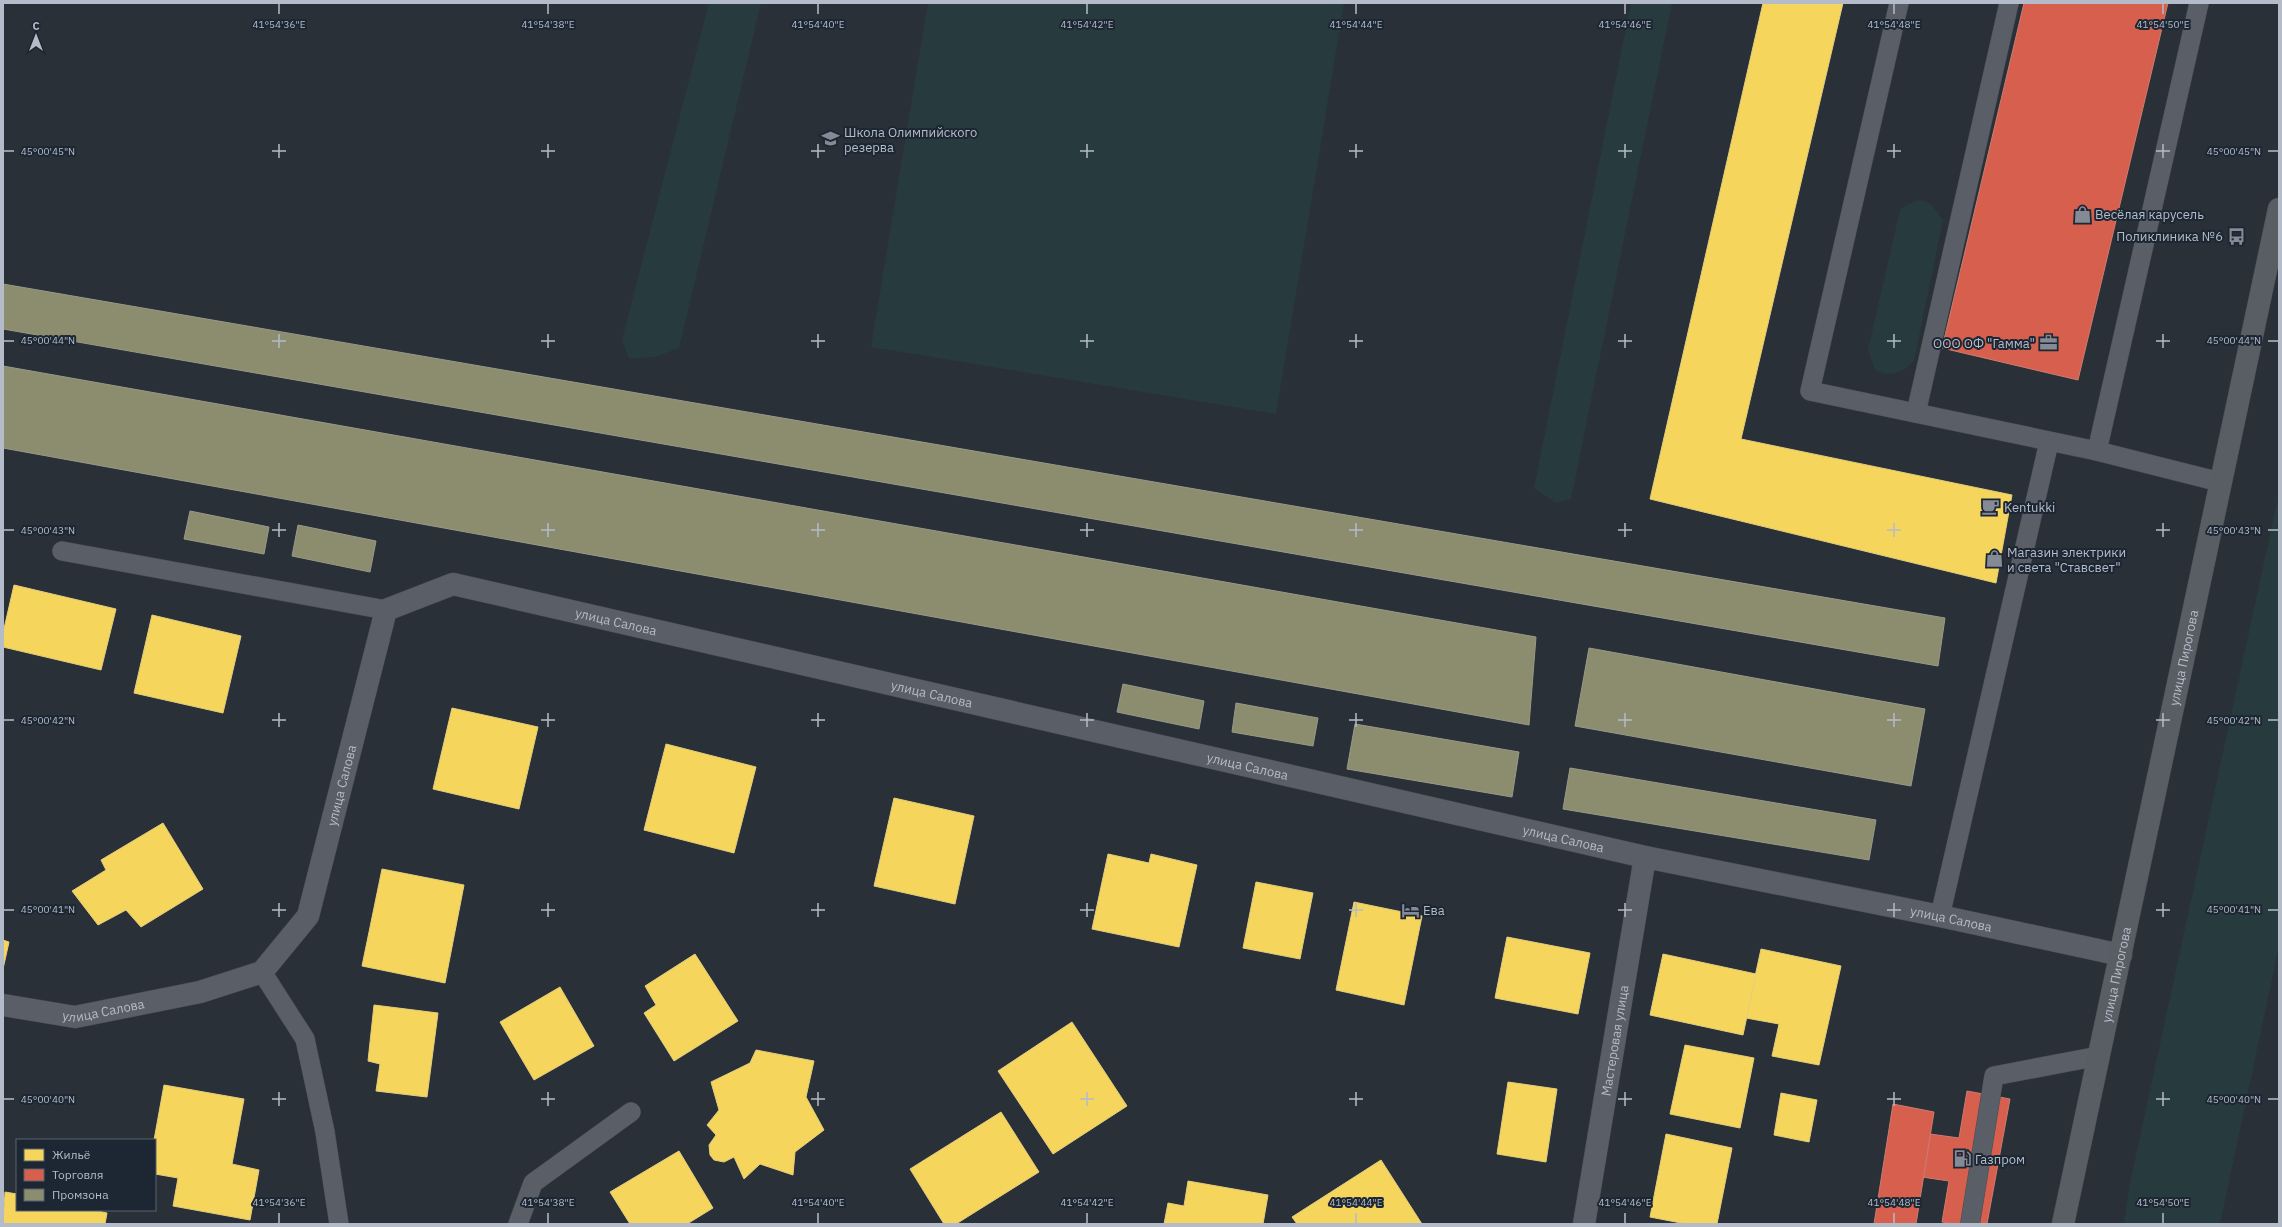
<svg xmlns="http://www.w3.org/2000/svg" width="2282" height="1227" viewBox="0 0 2282 1227" font-family="'IBM Plex Sans',sans-serif">
<style>
.green{fill:#273a3e}
.homes{fill:#f6d55c;stroke:#e2ce7d}
.shops{fill:#d6604d;stroke:#cc7c72}
.industry{fill:#8c8c6e;stroke:#989a89}
.lines{fill:none;stroke-linecap:round;stroke-linejoin:round}
.service-casing{stroke:#484c53;stroke-width:20}
.minor-casing{stroke:#484c53;stroke-width:23}
.secondary-casing{stroke:#484c53;stroke-width:23}
.service{stroke:#5a5e66;stroke-width:19}
.minor{stroke:#5a5e66;stroke-width:22}
.secondary{stroke:#595d64;stroke-width:22}
.ticks{fill:none;stroke:#b4bcc9;stroke-width:1.5}
.labels{text-anchor:middle;dominant-baseline:central;stroke-width:4;stroke-linejoin:round;paint-order:stroke}
.poi-label{font-size:13px;fill:#b4bcc9;stroke:#1d2633;text-anchor:start}
.street-label{font-size:13px;fill:#b4bcc9;stroke:#1d2633}
.ticks-label{font-size:10px;text-anchor:middle;fill:#b4bcc9;stroke:#1d2633;stroke-width:4;stroke-linejoin:round;paint-order:stroke}
</style>
<rect width="100%" height="100%" fill="#2a3038"/>
<g class="green">
<polygon points="709,3 761,3 679,348 655,357 629,359 622,340"/>
<polygon points="928,3 1344,3 1276,414 871,347"/>
<polygon points="1631,3 1672,3 1571,499 1556,503 1534,488"/>
<path d="M1920,200l11,4 12,16 -29,141c-13,12 -22,17 -39,9l-7,-20 32,-140 8,-6z"/>
<polygon points="2279,493 2279,946 2220,1224 2124,1224 2130,1183"/>
</g>
<g class="homes">
<polygon points="1763,3 1843,3 1741,439 2012,495 1996,583 1650,499"/>
<polygon points="14,585 116,609 101,670 3,647 3,633"/>
<polygon points="152,615 241,636 223,713 134,693"/>
<polygon points="452,708 538,727 519,809 433,789"/>
<polygon points="666,744 756,767 734,853 644,830"/>
<polygon points="894,798 974,816 955,904 874,886"/>
<polygon points="163,823 203,889 141,927 126,910 98,925 72,891 106,870 101,860"/>
<polygon points="1108,854 1149,863 1151,854 1197,865 1179,947 1092,929"/>
<polygon points="382,869 464,885 445,983 362,966"/>
<polygon points="1256,882 1313,893 1300,959 1243,948"/>
<polygon points="1354,902 1422,916 1404,1005 1336,990"/>
<polygon points="1507,937 1590,953 1578,1014 1495,998"/>
<polygon points="3,940 9,942 3,969"/>
<polygon points="1761,949 1841,966 1819,1065 1772,1056 1779,1024 1746,1018"/>
<polygon points="695,954 738,1021 674,1061 644,1013 656,1005 645,986"/>
<polygon points="1663,954 1756,974 1743,1035 1650,1015"/>
<polygon points="560,987 594,1046 534,1080 500,1022"/>
<polygon points="374,1005 438,1013 427,1097 376,1091 380,1064 368,1061"/>
<polygon points="1072,1022 1127,1106 1053,1154 998,1071"/>
<polygon points="1685,1045 1754,1058 1740,1128 1670,1114"/>
<polygon points="756,1050 814,1061 806,1097 824,1130 795,1152 793,1175 760,1164 744,1179 734,1157 724,1162 714,1160 710,1155 709,1145 716,1135 707,1125 719,1110 711,1082 750,1063"/>
<polygon points="1508,1082 1557,1089 1546,1162 1497,1154"/>
<polygon points="164,1085 244,1099 232,1164 259,1170 250,1220 173,1206 178,1178 155,1174 154,1140"/>
<polygon points="1781,1093 1817,1100 1809,1142 1774,1135"/>
<polygon points="1001,1112 1039,1172 956,1224 944,1224 910,1169"/>
<polygon points="1666,1134 1732,1148 1717,1224 1686,1224 1650,1217"/>
<polygon points="679,1151 713,1208 687,1224 630,1224 610,1192"/>
<polygon points="1381,1160 1422,1224 1297,1224 1292,1217"/>
<polygon points="1188,1181 1268,1195 1263,1224 1164,1224 1168,1203 1184,1206"/>
<polygon points="5,1192 17,1194 17,1210 94,1210 107,1213 105,1224 3,1224"/>
</g>
<g class="shops">
<polygon points="2024,3 2168,3 2078,380 1942,348"/>
<polygon points="1967,1091 2010,1099 1987,1224 1954,1224 1942,1222 1949,1181 1922,1177 1930,1134 1959,1138"/>
<polygon points="1893,1104 1934,1112 1916,1224 1874,1224"/>
</g>
<g class="industry">
<polygon points="3,284 1945,618 1938,666 3,329"/>
<polygon points="3,366 1536,637 1529,725 3,448"/>
<polygon points="190,511 269,527 264,554 184,539"/>
<polygon points="298,525 376,541 370,572 292,556"/>
<polygon points="1589,648 1925,709 1911,786 1575,726"/>
<polygon points="1123,684 1204,701 1199,729 1117,712"/>
<polygon points="1236,703 1318,718 1313,746 1232,732"/>
<polygon points="1355,724 1519,752 1512,797 1347,769"/>
<polygon points="1570,768 1876,820 1869,860 1563,809"/>
</g>
<g class="lines">
<defs>
<g id="service">
<polyline points="1899,3 1810,391 2097,451 2220,482"/>
<polyline points="1916,413 2009,3"/>
<polyline points="2097,451 2199,3"/>
<polyline points="62,551 386,610"/>
<polyline points="1940,916 2049,442"/>
<polyline points="262,972 305,1039 325,1132 339,1224"/>
<polyline points="518,1224 533,1183 631,1112"/>
<polyline points="1970,1224 1994,1076 2099,1056"/>
</g>
<g id="minor">
<path id="s1" d="M3,1005l72,12 125,-25 62,-20 46,-56 78,-306 67,-26 1192,273 295,59 181,39"/>
<path id="s2" d="M1584,1224l61,-367"/>
</g>
<g id="secondary">
<path id="s3" d="M2063,1224l216,-1015"/>
</g>
</defs>
<use href="#service" class="service-casing"/>
<use href="#minor" class="minor-casing"/>
<use href="#secondary" class="secondary-casing"/>
<use href="#service" class="service"/>
<use href="#minor" class="minor"/>
<use href="#secondary" class="secondary"/>
</g>
<path class="ticks" d="M279,4v10M548,4v10M818,4v10M1087,4v10M1356,4v10M1625,4v10M1894,4v10M2163,4v10M279,144v14M548,144v14M818,144v14M1087,144v14M1356,144v14M1625,144v14M1894,144v14M2163,144v14M4,151h10M272,151h14M541,151h14M811,151h14M1080,151h14M1349,151h14M1618,151h14M1887,151h14M2156,151h14M2268,151h10M279,334v14M548,334v14M818,334v14M1087,334v14M1356,334v14M1625,334v14M1894,334v14M2163,334v14M4,341h10M272,341h14M541,341h14M811,341h14M1080,341h14M1349,341h14M1618,341h14M1887,341h14M2156,341h14M2268,341h10M279,523v14M548,523v14M818,523v14M1087,523v14M1356,523v14M1625,523v14M1894,523v14M2163,523v14M4,530h10M272,530h14M541,530h14M811,530h14M1080,530h14M1349,530h14M1618,530h14M1887,530h14M2156,530h14M2268,530h10M279,713v14M548,713v14M818,713v14M1087,713v14M1356,713v14M1625,713v14M1894,713v14M2163,713v14M4,720h10M272,720h14M541,720h14M811,720h14M1080,720h14M1349,720h14M1618,720h14M1887,720h14M2156,720h14M2268,720h10M279,903v14M548,903v14M818,903v14M1087,903v14M1356,903v14M1625,903v14M1894,903v14M2163,903v14M4,910h10M272,910h14M541,910h14M811,910h14M1080,910h14M1349,910h14M1618,910h14M1887,910h14M2156,910h14M2268,910h10M279,1092v14M548,1092v14M818,1092v14M1087,1092v14M1356,1092v14M1625,1092v14M1894,1092v14M2163,1092v14M4,1099h10M272,1099h14M541,1099h14M811,1099h14M1080,1099h14M1349,1099h14M1618,1099h14M1887,1099h14M2156,1099h14M2268,1099h10M279,1213v10M548,1213v10M818,1213v10M1087,1213v10M1356,1213v10M1625,1213v10M1894,1213v10M2163,1213v10"/>
<defs>
<symbol id="school-bare" viewBox="-9 -9 18 18"><path d="M0-5L7-2L0 1L-7-2ZM-4 1L0 2.5L4 1V4Q0 6-4 4Z" fill="#848b96" stroke="#1d2633" stroke-width="2.5" paint-order="stroke"/></symbol>
<symbol id="shop-bare" viewBox="-9 -9 18 18"><path d="M-5-2.5h2.3a2.7 3.5 0 0 1 5.4 0H5L5.5 6h-11ZM-1.5-2.5h3a1.5 2.3 0 0 0-3 0Z" fill="#848b96" stroke="#1d2633" stroke-width="2.5" paint-order="stroke"/></symbol>
<symbol id="bus-bare" viewBox="-9 -9 18 18"><path d="M-5-6H5V4H4V6H2V4H-2V6H-4V4H-5ZM-3.5-4V0h7V-4ZM-3.5 1.2v1.5H-2V1.2ZM2 1.2v1.5H3.5V1.2Z" fill="#848b96" stroke="#1d2633" stroke-width="2.5" paint-order="stroke"/></symbol>
<symbol id="office-bare" viewBox="-9 -9 18 18"><path d="M-6-3h4V-5.5h4V-3h4V5H-6ZM-1-4.5V-3h2v-1.5ZM-6 0V1H6V0Z" fill="#848b96" stroke="#1d2633" stroke-width="2.5" paint-order="stroke"/></symbol>
<symbol id="cafe-bare" viewBox="-9 -9 18 18"><path d="M-5.5-4.5H6V0H3Q3 3.5 0 3.5H-2.5Q-5.5 3.5-5.5 0ZM3-3.2v2h1.7v-2ZM-6 4.5H4V6H-6Z" fill="#848b96" stroke="#1d2633" stroke-width="2.5" paint-order="stroke"/></symbol>
<symbol id="hotel-bare" viewBox="-9 -9 18 18"><path d="M-6-4.5h1.5V1H6V5H4.5V3h-9V5H-6ZM-4 0a1.8 1.8 0 1 1 3.6 0ZM.5 0V-2.5h3Q6-2.5 6 0Z" fill="#848b96" stroke="#1d2633" stroke-width="2.5" paint-order="stroke"/></symbol>
<symbol id="fuel-bare" viewBox="-9 -9 18 18"><path d="M-5.5-6h7V0h2V4h1.3V-2.5L3-4.5l.8-.8L6-3V5H2.5V1h-1V6h-7ZM-4.2-4.7v3.2H.2V-4.7Z" fill="#848b96" stroke="#1d2633" stroke-width="2.5" paint-order="stroke"/></symbol>
</defs>
<g fill-rule="evenodd">
<use href="#school-bare" x="818" y="126" width="25" height="25"/>
<use href="#shop-bare" x="2070" y="202" width="25" height="25"/>
<use href="#bus-bare" x="2224" y="224" width="25" height="25"/>
<use href="#office-bare" x="2036" y="330" width="25" height="25"/>
<use href="#cafe-bare" x="1978" y="494" width="25" height="25"/>
<use href="#shop-bare" x="1982" y="546" width="25" height="25"/>
<use href="#hotel-bare" x="1398" y="898" width="25" height="25"/>
<use href="#fuel-bare" x="1950" y="1146" width="25" height="25"/>
</g>
<g class="labels">
<g class="poi-label">
<text x="844" y="132">Школа Олимпийского<tspan x="844" dy="15">резерва</tspan></text>
<text x="2095" y="214">Весёлая карусель</text>
<text x="2223" y="236" text-anchor="end">Поликлиника №6</text>
<text x="2035" y="343" text-anchor="end">ООО ОФ "Гамма"</text>
<text x="2004" y="507">Kentukki</text>
<text x="2007" y="552">Магазин электрики<tspan x="2007" dy="15">и света "Ставсвет"</tspan></text>
<text x="1423" y="910">Ева</text>
<text x="1975" y="1159">Газпром</text>
</g>
<g class="street-label">
<text stroke="none"><textPath href="#s1" startOffset="893">улица Салова</textPath></text>
<text stroke="none"><textPath href="#s3" startOffset="579">улица Пирогова</textPath></text>
<text stroke="none"><textPath href="#s1" startOffset="1217">улица Салова</textPath></text>
<text stroke="none"><textPath href="#s1" startOffset="1541">улица Салова</textPath></text>
<text stroke="none"><textPath href="#s1" startOffset="473">улица Салова</textPath></text>
<text stroke="none"><textPath href="#s1" startOffset="1865">улица Салова</textPath></text>
<text stroke="none"><textPath href="#s1" startOffset="2261">улица Салова</textPath></text>
<text stroke="none"><textPath href="#s3" startOffset="255">улица Пирогова</textPath></text>
<text stroke="none"><textPath href="#s1" startOffset="102">улица Салова</textPath></text>
<text stroke="none"><textPath href="#s2" startOffset="186">Мастеровая улица</textPath></text>
</g>
</g>
<g class="ticks-label">
<text x="279" y="28">41°54'36"E</text>
<text x="548" y="28">41°54'38"E</text>
<text x="818" y="28">41°54'40"E</text>
<text x="1087" y="28">41°54'42"E</text>
<text x="1356" y="28">41°54'44"E</text>
<text x="1625" y="28">41°54'46"E</text>
<text x="1894" y="28">41°54'48"E</text>
<text x="2163" y="28">41°54'50"E</text>
<text x="48" y="155">45°00'45"N</text>
<text x="2234" y="155">45°00'45"N</text>
<text x="48" y="344">45°00'44"N</text>
<text x="2234" y="344">45°00'44"N</text>
<text x="48" y="534">45°00'43"N</text>
<text x="2234" y="534">45°00'43"N</text>
<text x="48" y="724">45°00'42"N</text>
<text x="2234" y="724">45°00'42"N</text>
<text x="48" y="913">45°00'41"N</text>
<text x="2234" y="913">45°00'41"N</text>
<text x="48" y="1103">45°00'40"N</text>
<text x="2234" y="1103">45°00'40"N</text>
<text x="279" y="1206">41°54'36"E</text>
<text x="548" y="1206">41°54'38"E</text>
<text x="818" y="1206">41°54'40"E</text>
<text x="1087" y="1206">41°54'42"E</text>
<text x="1356" y="1206">41°54'44"E</text>
<text x="1625" y="1206">41°54'46"E</text>
<text x="1894" y="1206">41°54'48"E</text>
<text x="2163" y="1206">41°54'50"E</text>
</g>
<rect width="2282" height="1227" fill="none" stroke="#b4bcc9" stroke-width="8"/>
<rect x="16" y="1139" width="140" height="72" fill="#1d2633" stroke="#59626f"/>
<rect x="24" y="1149" width="20" height="12" fill="#f6d55c" stroke="#59626f"/>
<text x="52" y="1159" font-size="12" fill="#b4bcc9">Жильё</text>
<rect x="24" y="1169" width="20" height="12" fill="#d6604d" stroke="#59626f"/>
<text x="52" y="1179" font-size="12" fill="#b4bcc9">Торговля</text>
<rect x="24" y="1189" width="20" height="12" fill="#8c8c6e" stroke="#59626f"/>
<text x="52" y="1199" font-size="12" fill="#b4bcc9">Промзона</text>
<g transform="translate(36 36)" stroke="#1d2633" stroke-width="3" paint-order="stroke">
<path d="M0-3L7 15L0 10L-7 15Z" fill="#b4bcc9"/>
<text y="-6" font-size="11" font-weight="bold" text-anchor="middle" fill="#b4bcc9">С</text>
</g>
</svg>
